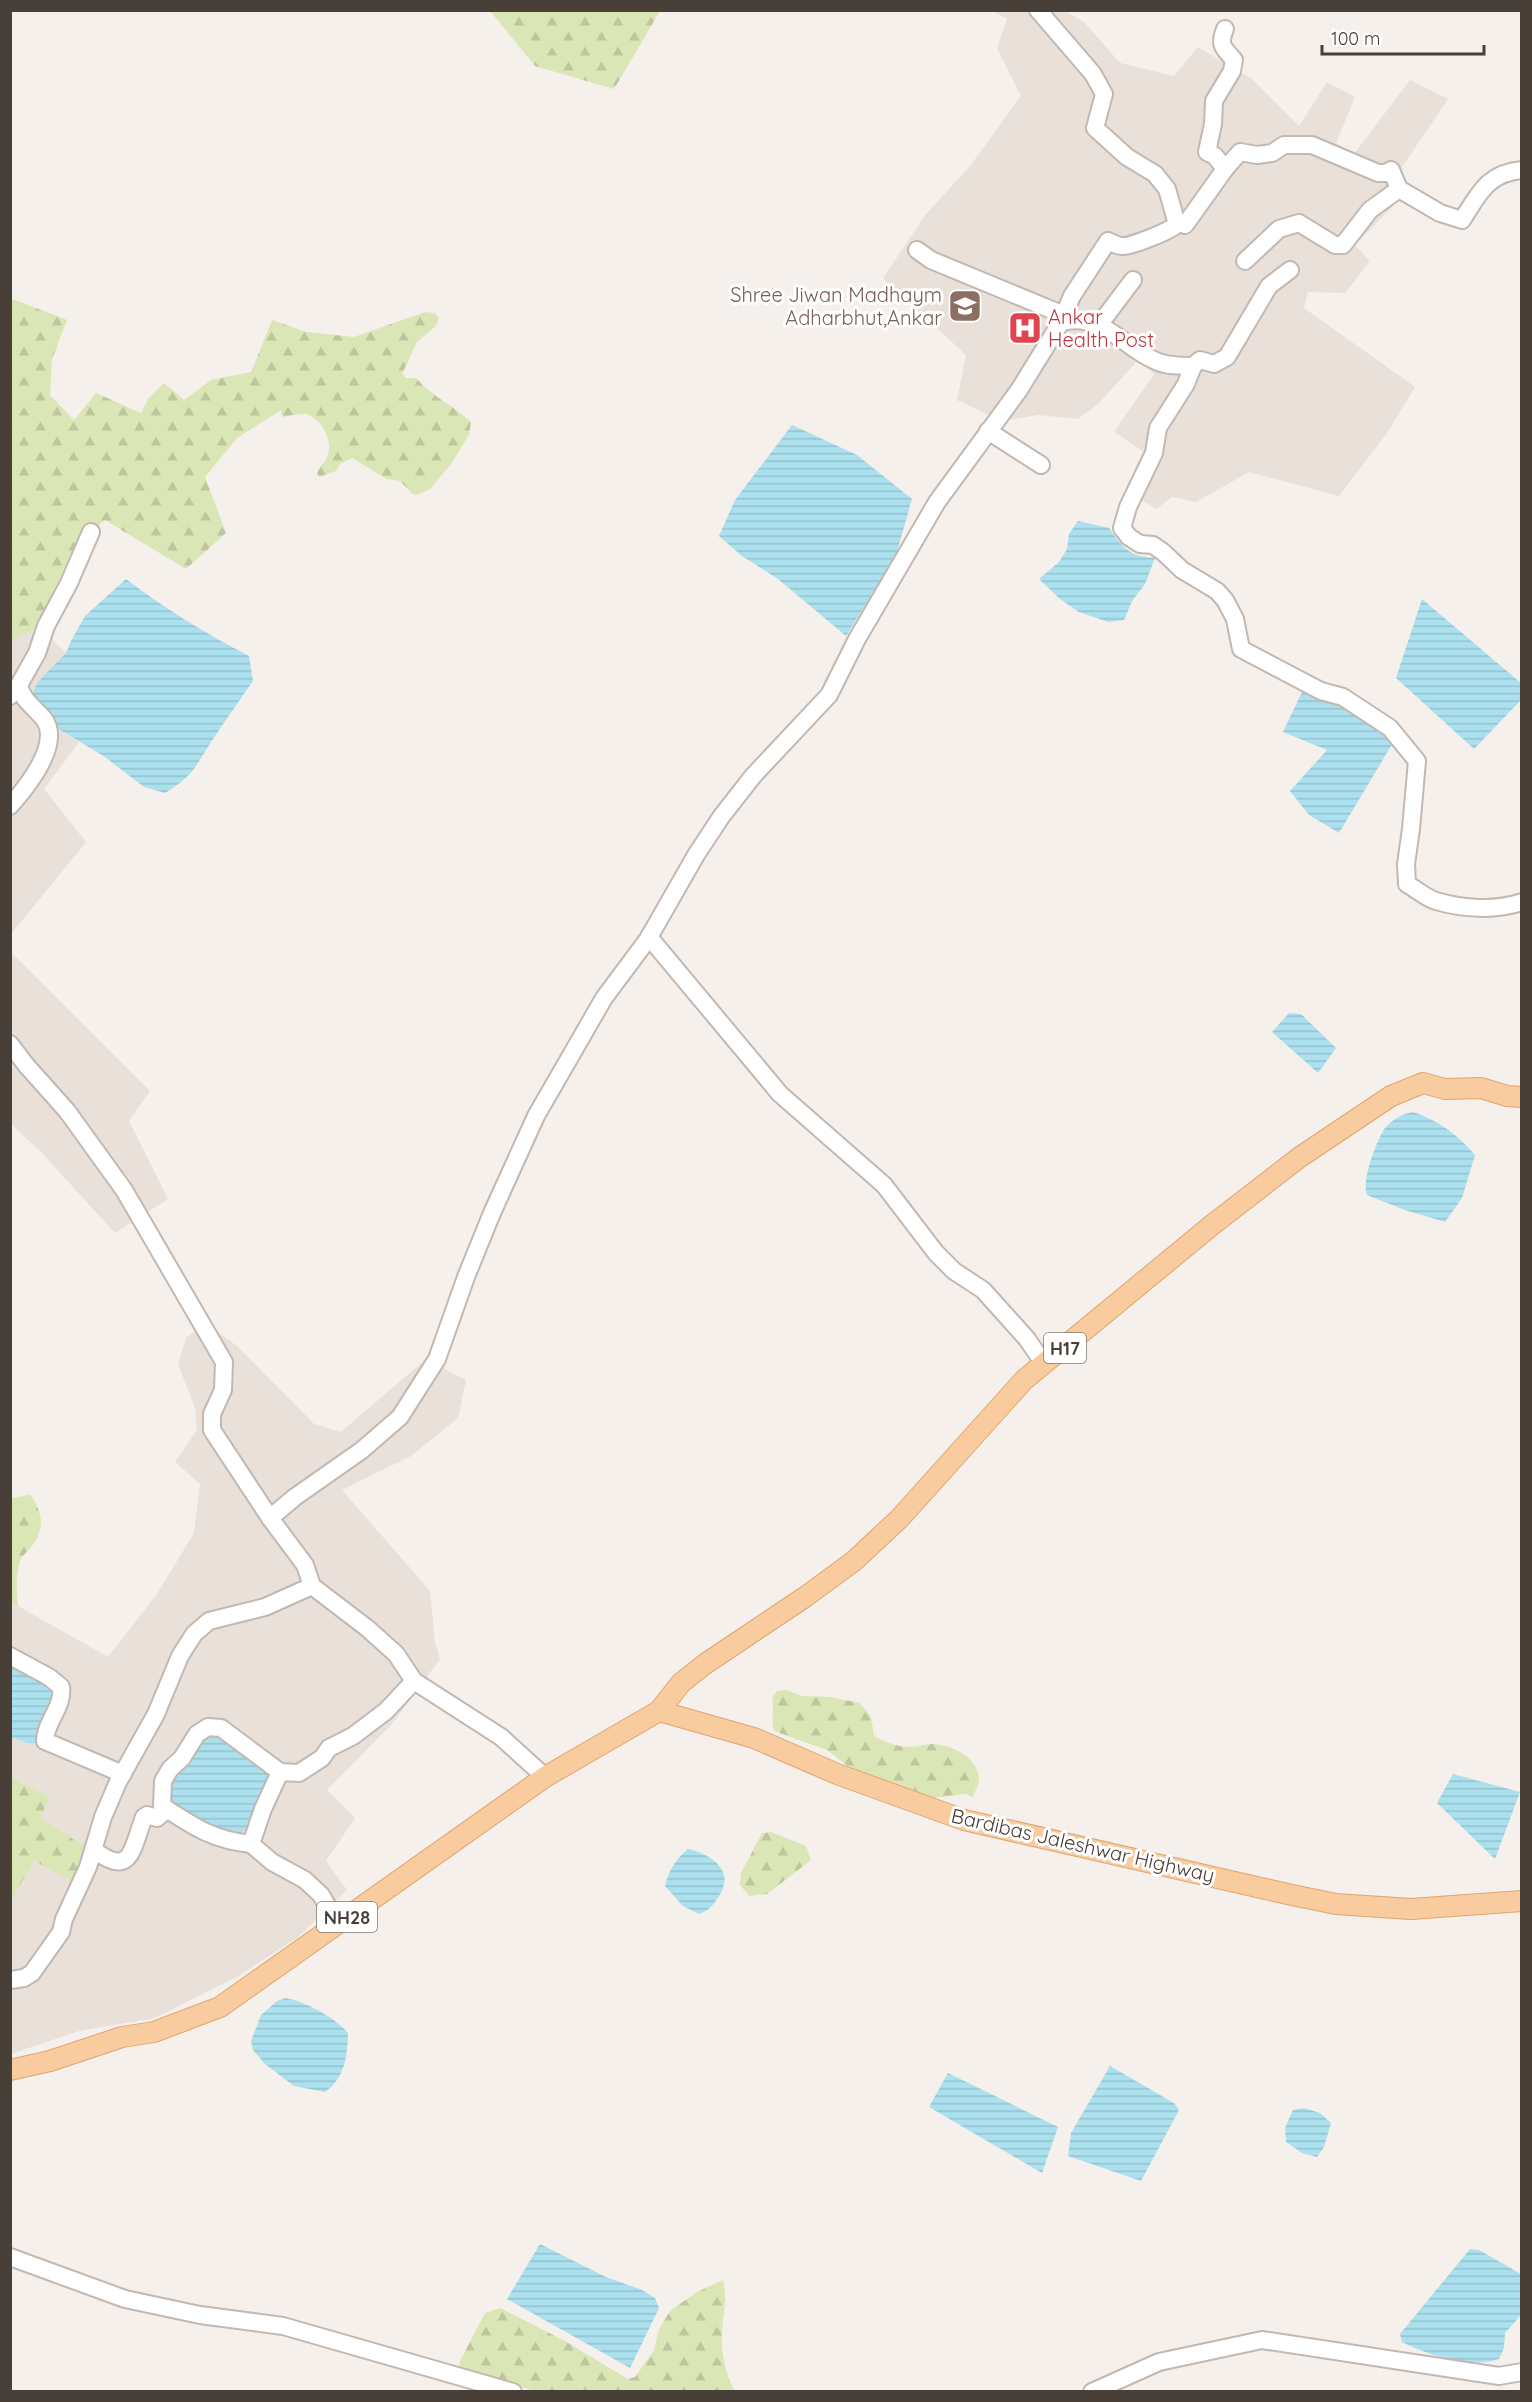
<svg xmlns="http://www.w3.org/2000/svg" width="1532" height="2402" viewBox="0 0 1532 2402" font-family="Quicksand,sans-serif">
<style>
.residential{fill:#e8e0d9}
.forest{fill:url(#forest-firs)}
.water{fill:url(#water-rules)}
.lines{fill:none;stroke-linecap:round;stroke-linejoin:round}
.minor-casing{stroke:#c3b8b1;stroke-width:20}
.major-casing{stroke:#dfa56f;stroke-width:22}
.minor{stroke:#fff;stroke-width:16}
.major{stroke:#f9cc9f;stroke-width:20}
.labels{text-anchor:middle;dominant-baseline:central;stroke-width:6;stroke-linejoin:round;paint-order:stroke}
.shield{fill:#fff;stroke:#807974;stroke-width:1.5}
.shield-label{font-size:18px;font-weight:bold;fill:#493f39}
.education-label{font-size:20px;fill:#785e54;stroke:#fff;text-anchor:end}
.health-label{font-size:20px;fill:#be3a42;stroke:#fff;text-anchor:start}
.street-label{font-size:20px;fill:#493f39;stroke:#fff}
</style>
<defs>
<pattern id="forest-firs" width="22" height="20" patternUnits="userSpaceOnUse" patternTransform="scale(1.5)"><rect width="22" height="20" fill="#dbe6b6"/><path d="M5 1l3.5 6h-7zM16 11l3.5 6h-7z" fill="#bdc69d"/></pattern>
<pattern id="water-rules" width="6" height="5" patternUnits="userSpaceOnUse" patternTransform="scale(1.5)"><rect width="6" height="5" fill="#abe0ee"/><path d="M0 2.5h6" fill="none" stroke="#95c1cd"/></pattern>
</defs>
<rect width="100%" height="100%" fill="#f5f0eb"/>
<g class="residential">
<polygon points="992,11 1066,11 1085,23 1120,63 1174,76 1198,47 1252,79 1299,126 1327,82 1355,97 1336,143 1354,154 1410,80 1448,99 1400,170 1398,201 1355,245 1370,261 1345,293 1308,292 1304,308 1415,387 1387,433 1339,496 1249,472 1196,502 1172,497 1156,509 1125,490 1143,451 1114,432 1154,374 1138,360 1099,403 1078,419 1038,415 1002,421 957,400 966,355 883,278 926,214 970,166 1021,96 997,48 1007,19"/>
<polygon points="20,614 37,625 66,653 53,668 57,728 79,742 44,789 86,842 11,934 10,618"/>
<polygon points="10,951 150,1091 129,1121 168,1199 115,1233 42,1153 11,1124"/>
<polygon points="197,1330 215,1331 223,1336 237,1346 314,1424 341,1432 426,1359 466,1380 458,1418 411,1456 342,1490 430,1591 435,1642 440,1659 392,1724 327,1790 355,1818 326,1861 347,1890 298,1937 237,1977 155,2018 79,2031 11,2054 10,1900 34,1861 40,1818 49,1797 11,1777 11,1737 27,1743 11,1660 11,1602 108,1657 157,1594 194,1533 200,1484 175,1462 197,1430 195,1408 178,1364 186,1338"/>
</g>
<g class="forest">
<polygon points="490,11 660,11 614,89 535,66"/>
<path d="M10,298l57,22 -15,39 -2,36 24,25 22,-27 45,20 7,-14 16,-16 20,17 27,-20 40,-8 21,-52 34,12 48,5 71,-25 9,1 5,4 -3,9 -19,16 -15,32 4,4h10c16,19 36,26 55,44l-2,13 -18,29 -21,25 -13,6 -4,-1 -13,-13 -13,-2 -35,-21 -12,6 -4,7 -17,6 -2,-4c2,-7 8,-10 10,-16 7,-15 -5,-39 -21,-43 -7,-1 -16,2 -24,3l-1,-7 -44,28 -32,39 21,56 -40,36 -81,-49 -30,26 -40,83 -24,11z"/>
<path d="M31,1495c11,19 15,31 1,51 -4,5 -10,10 -12,15 -5,14 -3,31 -2,46l-7,-5v-104z"/>
<path d="M786,1690l16,6 28,1 30,6 11,14 3,19c10,6 24,11 36,11 8,0 16,-3 23,-3 19,1 45,13 46,35 0,5 -4,12 -6,18l-7,-3 -40,5 -63,-21 -36,-28 -53,-19c-4,-11 1,-22 -2,-33l5,-7z"/>
<polygon points="11,1777 50,1797 40,1818 90,1850 75,1882 34,1861 11,1900"/>
<polygon points="771,1832 806,1846 811,1860 767,1894 749,1896 740,1885 741,1873 762,1833"/>
<path d="M723,2280c5,25 -1,34 -1,57 -1,17 4,39 13,54h-200l-76,-22 1,-8 25,-48 15,-5 65,33 63,38 7,-2 19,-27 5,-21 11,-18 27,-19z"/>
</g>
<g class="water">
<polygon points="792,425 857,455 912,499 896,555 846,636 778,579 742,556 719,536 735,500"/>
<path d="M1078,521l31,7c15,21 20,28 46,30l-10,26 -13,17 -8,19 -16,2 -29,-10 -19,-13 -21,-20 20,-17 8,-13 2,-15z"/>
<path d="M126,579c38,29 80,55 123,77l4,25c-13,19 -27,38 -40,58 -18,27 -18,36 -48,54l-21,-6 -39,-30 -48,-29 -21,-19 -6,-11 8,-16 28,-29 5,-12 14,-25z"/>
<polygon points="1422,599 1521,683 1521,700 1474,749 1396,678"/>
<polygon points="1302,692 1345,703 1394,741 1339,833 1309,815 1290,791 1327,750 1283,732"/>
<polygon points="1289,1013 1301,1014 1336,1048 1318,1073 1272,1032"/>
<path d="M1413,1112c26,9 44,22 62,43l-13,43 -17,24 -40,-12 -38,-15c-6,-13 9,-54 18,-67 8,-9 17,-14 28,-16z"/>
<polygon points="10,1660 59,1688 37,1743 27,1743 11,1737"/>
<polygon points="218,1736 248,1754 274,1779 249,1827 231,1839 191,1818 167,1799 169,1781 203,1737"/>
<polygon points="1453,1774 1520,1792 1495,1859 1437,1803"/>
<path d="M688,1849c23,5 48,22 31,47 -5,8 -10,15 -20,18l-16,-8 -18,-20c4,-16 10,-26 23,-37z"/>
<path d="M286,1998c20,4 48,19 62,35 -1,23 -3,45 -23,59l-31,-6 -29,-22 -12,-14 -2,-9 10,-26 16,-14z"/>
<polygon points="1110,2066 1174,2103 1179,2110 1141,2181 1068,2156 1071,2133"/>
<polygon points="948,2073 1058,2127 1042,2173 929,2107"/>
<polygon points="1304,2108 1320,2113 1331,2123 1324,2147 1317,2157 1302,2153 1286,2142 1285,2128 1293,2110"/>
<polygon points="540,2244 606,2277 642,2290 655,2298 659,2308 630,2368 507,2299"/>
<path d="M1470,2249l9,1 42,24v41l-16,18 -1,15 -5,11c-27,10 -72,-4 -97,-17l-2,-8z"/>
</g>
<g class="lines">
<defs>
<g id="minor">
<path d="M1225,169l-10,-13 -8,-4 6,-28 1,-23 18,-30 2,-11c-10,-12 -16,-14 -9,-31"/>
<polyline points="1185,225 1225,169 1240,152 1257,155 1272,153 1284,145 1312,145 1378,173 1386,173 1391,170 1399,189"/>
<polyline points="917,250 931,260 1064,315"/>
<path d="M1245,261l34,-32 20,-6 36,22h8l27,-35 29,-21 41,24 22,7c17,-26 25,-47 60,-50"/>
<path d="M1061,322c43,-10 61,25 95,39 10,5 25,5 37,5l7,-6 14,4 13,-7 42,-71 21,-16"/>
<polyline points="1101,328 1102,321 1133,280"/>
<path d="M1193,366l-7,18 -28,44 -4,25 -26,54 -6,21 7,9 11,7 13,1 10,7 19,18 35,21 8,9 10,19 6,30 80,42 22,6 47,31 27,33 -6,68 -5,35 1,20c9,5 19,14 29,17 27,8 59,10 86,1"/>
<polyline points="988,431 1041,465"/>
<polyline points="10,696 19,685 37,653 46,626 69,583 91,532"/>
<path d="M10,806c16,-18 52,-62 34,-87 -9,-11 -23,-20 -25,-34"/>
<polyline points="649,937 780,1094 884,1185 936,1253 954,1271 983,1290 1027,1339 1044,1364"/>
<polyline points="10,1044 26,1065 67,1111 124,1190 224,1362 223,1390 212,1414 212,1430 270,1518 305,1565 312,1586 367,1628 396,1654 414,1681 501,1737 545,1777"/>
<path d="M270,1518l25,-21 67,-47 38,-33 37,-58 29,-82 26,-64 44,-97 68,-118 44,-59 48,-84 25,-38 32,-41 76,-81 28,-56 80,-137 82,-112 42,-68 11,-26 36,-55c4,2 10,5 14,5 8,1 51,-16 55,-22l-10,-35 -12,-15 -28,-17 -32,-29 9,-34 -11,-20 -55,-64"/>
<path d="M10,1656l39,21 12,10c3,20 -16,35 -16,54l78,33"/>
<path d="M251,1844c-39,-4 -58,-18 -89,-38l1,-25 7,-12 12,-11 15,-24 11,-7 13,1 59,44"/>
<path d="M94,1850c38,29 38,-2 50,-33l3,-2 10,3 10,-9"/>
<polyline points="338,1924 321,1895 305,1880 272,1862 251,1844 263,1809 280,1772 299,1773 322,1758 329,1748 353,1736 386,1711 414,1681"/>
<polyline points="10,1980 24,1978 32,1973 61,1932 64,1919 88,1867 103,1817 118,1782 156,1714 180,1656 194,1634 209,1621 265,1607 312,1586"/>
<polyline points="10,2257 125,2299 200,2315 283,2326 513,2392"/>
<polyline points="1092,2392 1159,2362 1262,2340 1499,2376 1522,2372"/>
</g>
<g id="major">
<polyline points="659,1711 754,1738 837,1774 964,1820 1292,1895 1336,1904 1411,1909 1522,1901"/>
<polyline points="10,2070 50,2061 122,2037 154,2032 220,2007 545,1777 659,1711 681,1683 705,1664 805,1597 854,1561 899,1519 1024,1380 1212,1225 1300,1157 1391,1096 1423,1083 1445,1089 1481,1088 1507,1096 1522,1097"/>
</g>
</defs>
<use href="#minor" class="minor-casing"/>
<use href="#major" class="major-casing"/>
<use href="#minor" class="minor"/>
<use href="#major" class="major"/>
</g>
<defs>
<symbol id="school-square" viewBox="-11 -11 22 22"><rect x="-9" y="-9" width="18" height="18" rx="4" fill="#8d6e63" stroke="#fff"/><path d="M0-5L7-2L0 1L-7-2ZM-4 1L0 2.5L4 1V4Q0 6-4 4Z" fill="#fff"/></symbol>
<symbol id="hospital-square" viewBox="-11 -11 22 22"><rect x="-9" y="-9" width="18" height="18" rx="4" fill="#e0444e" stroke="#fff"/><path d="M-5-5h3v3.5h4V-5h3V5h-3V1.5h-4V5h-3Z" fill="#fff"/></symbol>
</defs>
<g fill-rule="evenodd">
<use href="#school-square" x="946" y="287" width="38" height="38"/>
<use href="#hospital-square" x="1006" y="309" width="38" height="38"/>
</g>
<g class="labels">
<g class="shield">
<rect x="1044" y="1333" width="42" height="30" rx="4.5"/>
<rect x="317" y="1902" width="60" height="30" rx="4.5"/>
</g>
<g class="shield-label">
<text x="1065" y="1348">H17</text>
<text x="347" y="1917">NH28</text>
</g>
<g class="education-label">
<text x="942" y="294">Shree Jiwan Madhaym<tspan x="942" dy="23">Adharbhut,Ankar</tspan></text>
</g>
<g class="health-label">
<text x="1048" y="316">Ankar<tspan x="1048" dy="23">Health Post</tspan></text>
</g>
<g class="street-label">
<text transform="translate(1083 1845) rotate(13)">Bardibas Jaleshwar Highway</text>
</g>
</g>
<rect width="1532" height="2402" fill="none" stroke="#493f39" stroke-width="24"/>
<path d="M1322 45v9h162v-9" fill="none" stroke="#493f39" stroke-width="3"/>
<text x="1331" y="45" font-size="18" fill="#493f39" stroke="#ffffff" stroke-width="4.5" paint-order="stroke">100 m</text>
</svg>
